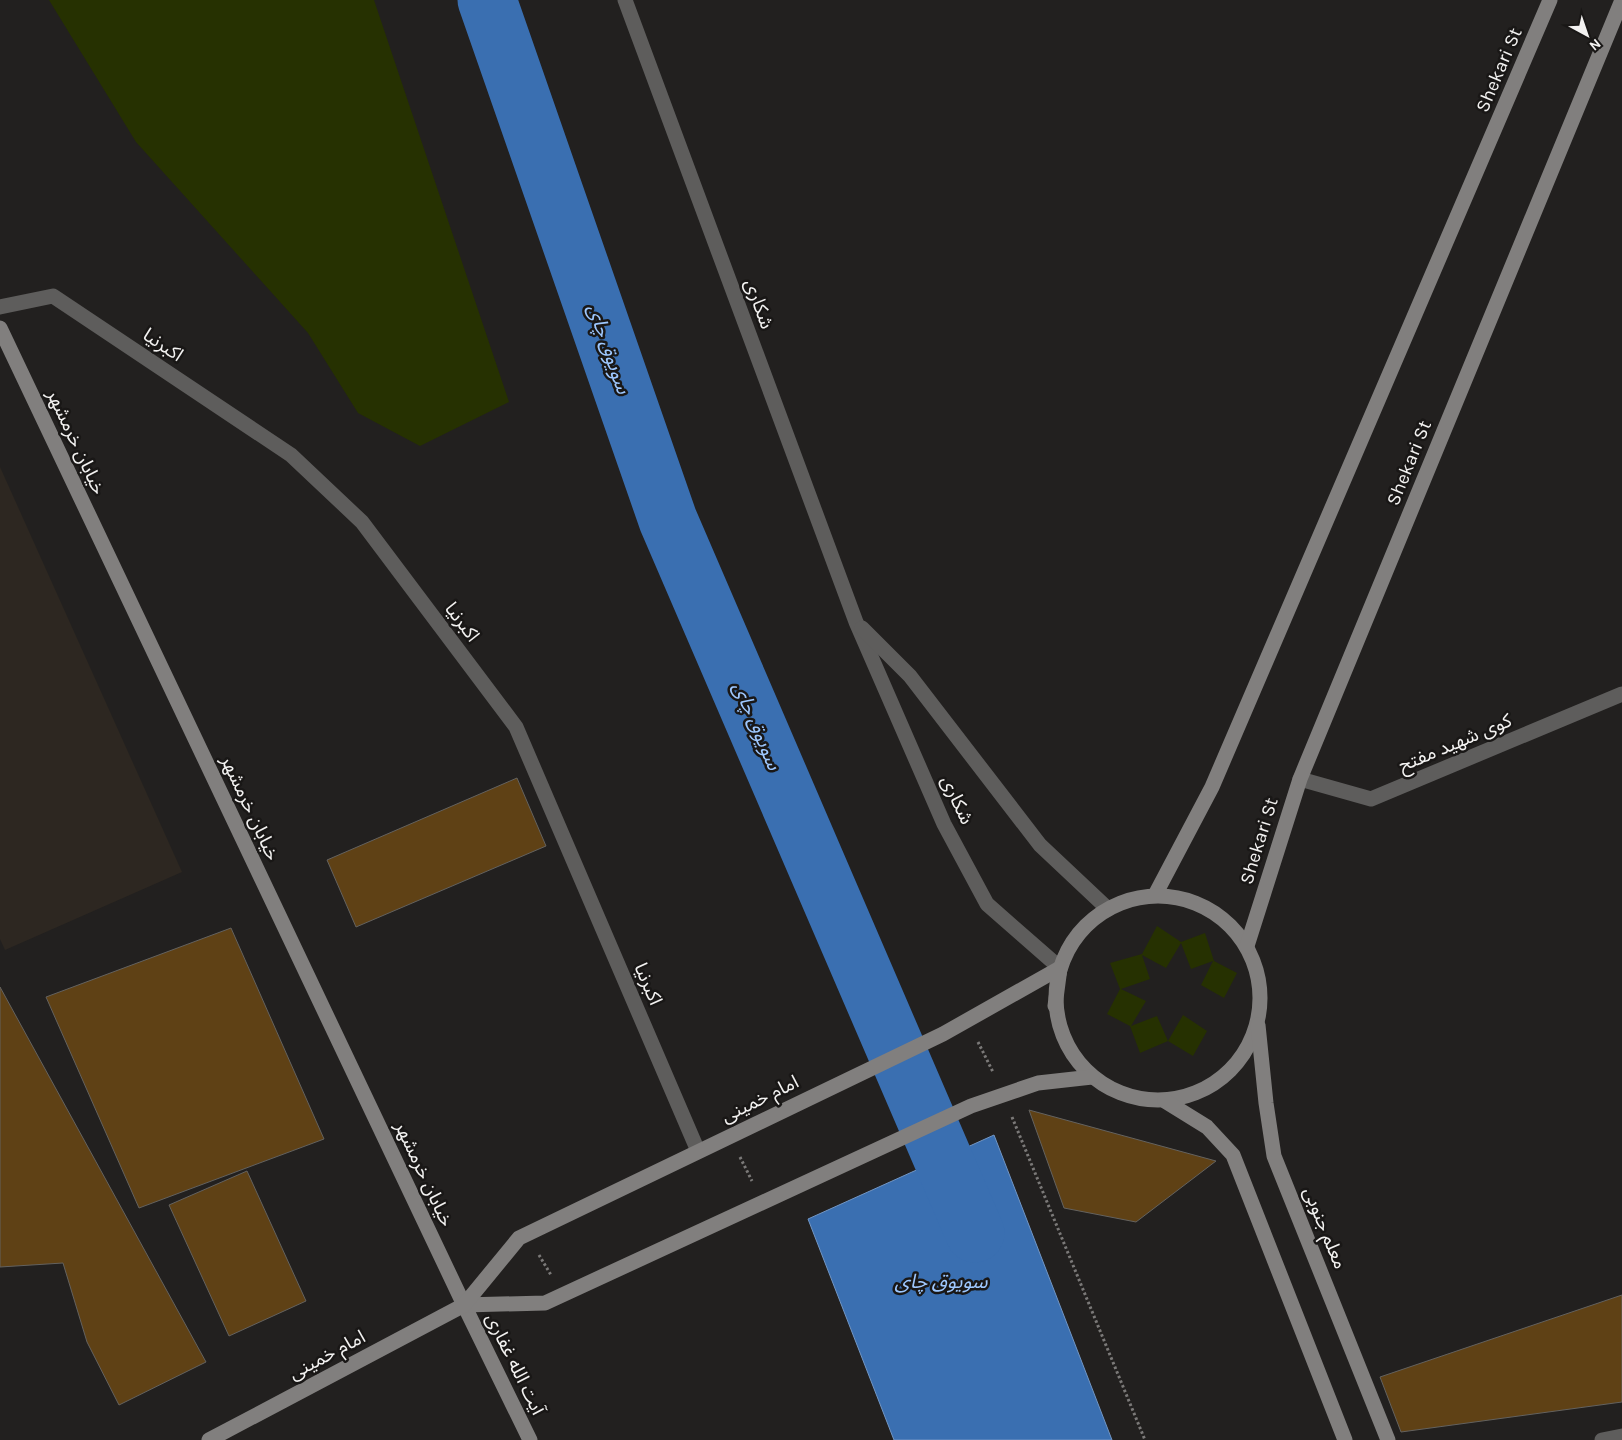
<svg xmlns="http://www.w3.org/2000/svg" width="1622" height="1440" viewBox="0 0 1622 1440" font-family="Karla,'Noto Sans Arabic',sans-serif">
<style>
.built{fill:#2d2721}
.green{fill:#263101}
.water{fill:#3a6fb1;stroke:#7296c4}
.lines{fill:none;stroke-linecap:round;stroke-linejoin:round}
.river{stroke:#3a6fb1;stroke-width:59}
.building{fill:#5f4115;stroke:#64625f}
.path{stroke:#7b7978;stroke-width:3;stroke-dasharray:2.5 2.5;stroke-linecap:butt}
.lane{stroke:#5e5d5c;stroke-width:15}
.street{stroke:#5e5d5c;stroke-width:15}
.secondary{stroke:#817f7e;stroke-width:15}
.labels{text-anchor:middle;dominant-baseline:central;stroke-width:5;stroke-linejoin:round;paint-order:stroke}
.street-label{font-size:19px;fill:#f3f2f1;stroke:#191716}
.water-label{font-size:20px;font-style:italic;fill:#9ec8ff;stroke:#191716}
</style>
<rect width="100%" height="100%" fill="#22201f"/>
<polygon class="built" points="0,467 182,872 5,950 0,939"/>
<g class="green">
<polygon points="49,0 374,0 509,402 420,446 358,413 308,333 136,142"/>
<polygon points="1157,926 1181,942 1205,933 1214,961 1237,973 1224,998 1201,985 1213,961 1191,969 1181,943 1166,968 1142,955 1150,979 1121,989 1146,1001 1131,1026 1157,1016 1168,1041 1183,1015 1207,1031 1193,1056 1168,1041 1140,1053 1130,1026 1107,1014 1120,989 1110,963 1142,954"/>
</g>
<polygon class="water" points="994,1135 1112,1440 894,1440 808,1219"/>
<g class="lines">
<polyline class="river" points="487,0 668,520 975,1233"/>
</g>
<g class="building">
<polygon points="517,778 546,846 356,927 327,860"/>
<polygon points="231,928 324,1139 139,1208 46,997"/>
<polygon points="0,987 206,1362 119,1405 87,1342 63,1263 0,1267"/>
<polygon points="1029,1110 1216,1161 1136,1222 1064,1208"/>
<polygon points="247,1171 306,1301 229,1336 169,1205"/>
<polygon points="1622,1295 1622,1402 1401,1432 1380,1377"/>
</g>
<g class="lines">
<g class="path">
<polyline points="978,1042 993,1072"/>
<polyline points="1012,1117 1145,1440"/>
<polyline points="740,1157 752,1181"/>
<polyline points="539,1255 551,1275"/>
</g>
<polyline class="lane" points="0,307 53,296 291,455 362,522 516,727 698,1151"/>
<g class="street">
<polyline points="625,0 856,622 944,824 987,904 1060,968"/>
<polyline points="862,628 910,676 1040,845 1108,909"/>
<polyline points="1300,779 1371,799 1622,694"/>
<polyline points="1602,1440 1622,1436"/>
</g>
<g class="secondary">
<polyline points="0,328 464,1305 530,1440"/>
<polyline points="1155,895 1212,787 1550,0"/>
<circle cx="1158" cy="998" r="102"/>
<polyline points="1247,946 1300,779 1622,0"/>
<polyline points="1258,1025 1266,1103 1274,1156 1388,1440"/>
<polyline points="1165,1101 1207,1127 1233,1155 1345,1440"/>
<polyline points="464,1305 545,1303 971,1106 1038,1083 1092,1077"/>
<polyline points="209,1440 464,1305 519,1238 943,1034 1060,968 1055,1006"/>
</g>
</g>
<g class="labels">
<g class="street-label">
<text transform="translate(1499 70) rotate(-67)">Shekari St</text>
<text transform="translate(759 304) rotate(70)">شکاری</text>
<text transform="translate(163 345) rotate(34)">اکبرنیا</text>
<text transform="translate(76 442) rotate(65)">خیابان خرمشهر</text>
<text transform="translate(1409 463) rotate(-68)">Shekari St</text>
<text transform="translate(462 622) rotate(53)">اکبرنیا</text>
<text transform="translate(1455 743) rotate(-23)">کوی شهید مفتح</text>
<text transform="translate(957 800) rotate(65)">شکاری</text>
<text transform="translate(250 808) rotate(65)">خیابان خرمشهر</text>
<text transform="translate(1259 841) rotate(-73)">Shekari St</text>
<text transform="translate(648 984) rotate(67)">اکبرنیا</text>
<text transform="translate(760 1099) rotate(-26)">امام خمینی</text>
<text transform="translate(424 1174) rotate(65)">خیابان خرمشهر</text>
<text transform="translate(1325 1228) rotate(68)">معلم جنوبی</text>
<text transform="translate(327 1355) rotate(-28)">امام خمینی</text>
<text transform="translate(515 1364) rotate(64)">آیت الله غفاری</text>
</g>
<g class="water-label">
<text transform="translate(609 349) rotate(71)">سویوق چای</text>
<text transform="translate(757 726) rotate(67)">سویوق چای</text>
<text x="941" y="1281">سویوق چای</text>
</g>
</g>
<g transform="translate(1587 35) rotate(140)" stroke="#191716" stroke-width="4" paint-order="stroke">
<path d="M0-4L9 19L0 12L-9 19Z" fill="#f3f2f1"/>
<text y="-8" font-size="14" font-weight="bold" text-anchor="middle" fill="#f3f2f1">N</text>
</g>
</svg>
